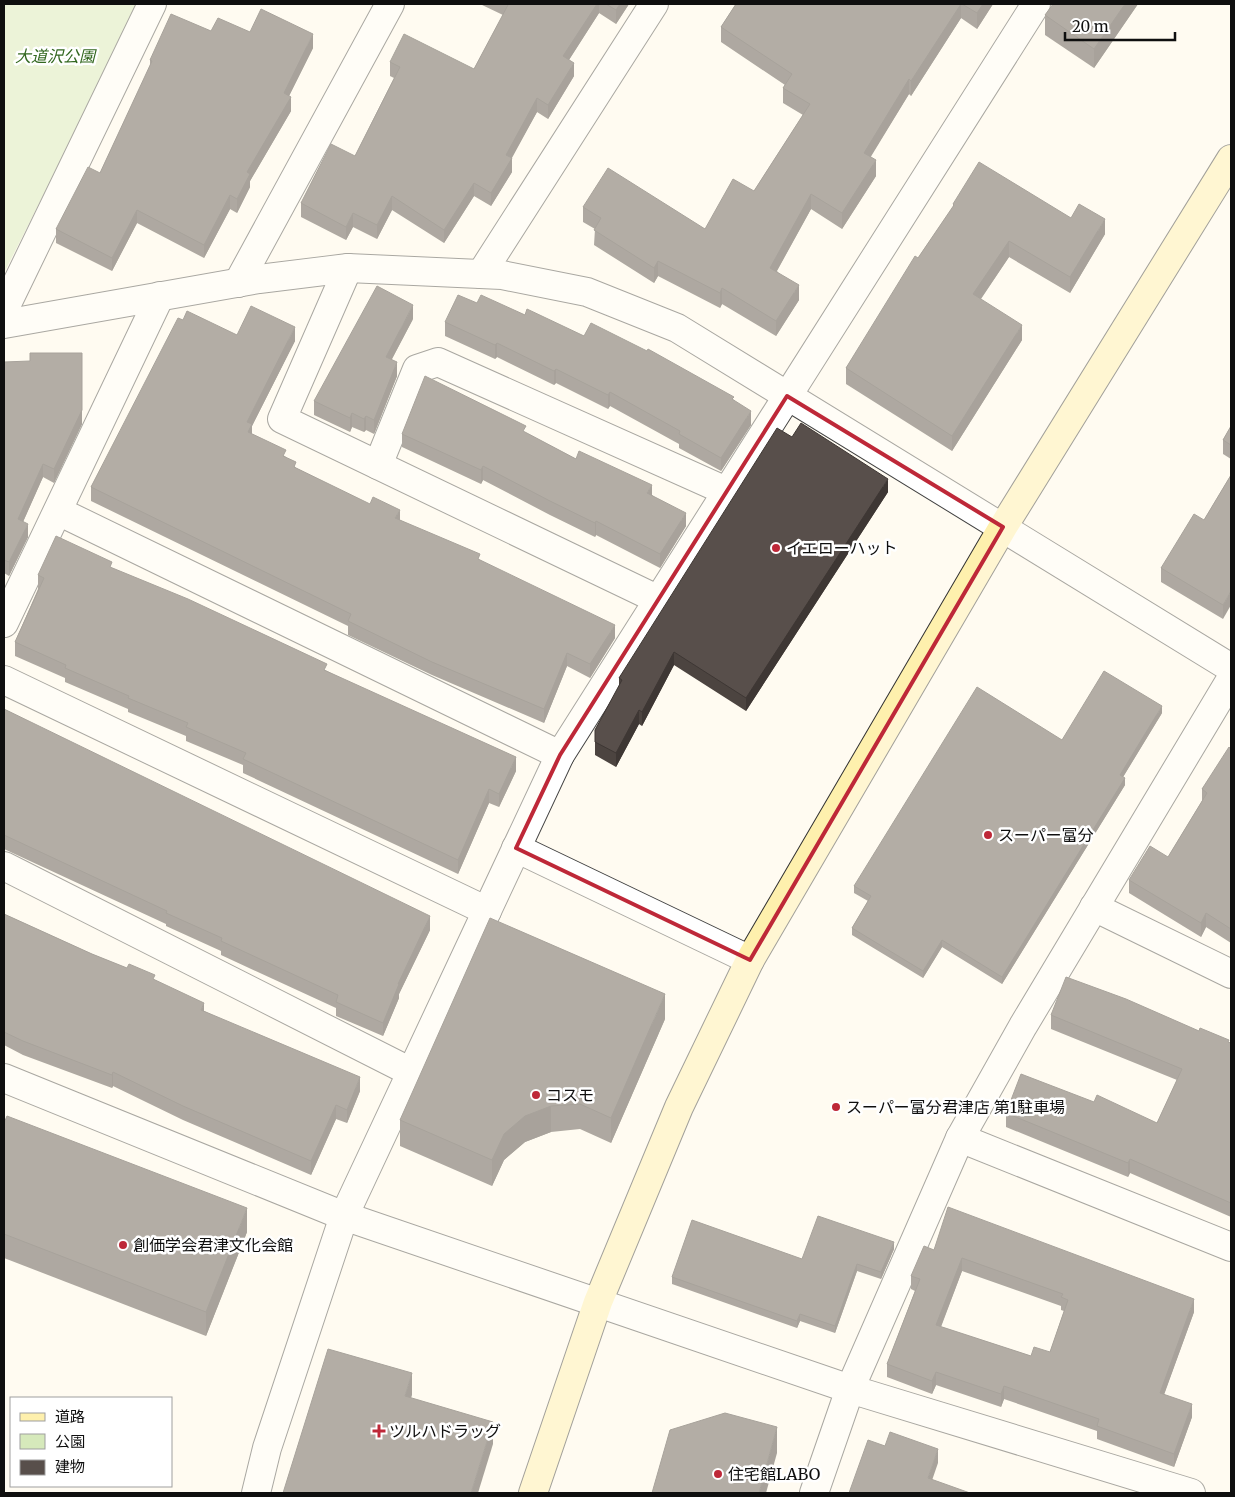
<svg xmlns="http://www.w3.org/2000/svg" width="1235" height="1497" viewBox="0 0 1235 1497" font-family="Merriweather,'Noto Sans JP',serif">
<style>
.green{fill:#d6e9bb}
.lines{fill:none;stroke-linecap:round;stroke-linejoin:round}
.street-casing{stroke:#424242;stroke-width:30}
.secondary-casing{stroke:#313131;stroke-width:30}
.street{stroke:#fff;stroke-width:28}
.secondary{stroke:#fef0ad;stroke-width:28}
.wall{fill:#4c4440;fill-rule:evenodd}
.shaded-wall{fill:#3e3734}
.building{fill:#584f4b;stroke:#3e3734;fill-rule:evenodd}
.marked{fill:none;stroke:#be2838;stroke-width:4;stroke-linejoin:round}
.poi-dot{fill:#be2838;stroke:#fff;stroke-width:2}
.labels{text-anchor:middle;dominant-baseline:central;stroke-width:5;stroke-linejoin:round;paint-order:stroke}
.park-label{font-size:16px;font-style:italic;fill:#32671f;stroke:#fff}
.poi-label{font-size:16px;fill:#0f0f0f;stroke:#fff;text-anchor:start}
</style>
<rect width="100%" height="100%" fill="#fffbf1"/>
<polygon class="green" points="4,4 140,4 4,273"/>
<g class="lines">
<defs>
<g id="street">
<polyline points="348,268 282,419 659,600"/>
<polyline points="481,274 654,4"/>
<polyline points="238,283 390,4"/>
<polyline points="4,310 152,4"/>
<polyline points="4,324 259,279 348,268 502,275 587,292 677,328 1231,668"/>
<polyline points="378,465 417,369 438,362 726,491"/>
<polyline points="58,511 560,755"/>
<polyline points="4,623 160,296"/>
<polyline points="4,680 487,911"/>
<polyline points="516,848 750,960"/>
<polyline points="4,866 411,1072"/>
<polyline points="1094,907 1231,974"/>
<polyline points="4,1078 344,1216 850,1389 1191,1493"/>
<polyline points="960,1138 1231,1247"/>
<polyline points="256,1493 267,1448 344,1216 560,755 1036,4"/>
<polyline points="814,1493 850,1389 960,1138 1023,1026 1231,679"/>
</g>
<polyline id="secondary" points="533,1493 598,1302 679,1107 750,960 1003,527 1231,159"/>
</defs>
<use href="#street" class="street-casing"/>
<use href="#secondary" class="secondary-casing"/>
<use href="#street" class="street"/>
<use href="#secondary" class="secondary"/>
</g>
<g class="wall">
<polygon points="480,4 629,4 616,24 599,13 569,60 574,76 548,119 537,112 511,158 512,172 491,206 474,196 444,243 392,210 377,239 353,227 346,240 301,217 301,203 355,156 394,78 390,76 390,62 474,69 503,15"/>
<polygon points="736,4 993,4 977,29 961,18 911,96 909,94 870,157 876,176 842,229 811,209 777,271 799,300 776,336 722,304 720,308 658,276 654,283 594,245 595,229 583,222 583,207 705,229 754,191 803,115 783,103 783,88 785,85 721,42 721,27"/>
<polygon points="1138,4 1094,68 1045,35 1045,15"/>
<polygon points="211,31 250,32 313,48 289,96 291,111 250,181 250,187 237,213 230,209 204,258 137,223 112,271 56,243 56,229 100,173 150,66 150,60"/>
<polygon points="953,204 1071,218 1105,234 1070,293 1009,257 981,299 1022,340 952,451 846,384 846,368 918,258 953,207"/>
<polygon points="477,303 525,315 584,336 734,400 751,425 721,471 679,448 679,444 610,406 608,409 556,383 554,385 497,357 495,359 445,336 445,322"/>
<polygon points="413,319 392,359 397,376 374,434 366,430 364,432 352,427 350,432 314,415 314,401"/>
<polygon points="183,320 237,335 295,341 252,426 252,434 286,457 296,468 480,560 615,638 590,678 567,666 544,723 432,675 348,635 348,626 91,501 91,487"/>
<polygon points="4,362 82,424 54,483 43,477 23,522 28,537 9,576 4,573"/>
<polygon points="1231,426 1231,459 1223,454 1223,440"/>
<polygon points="526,433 576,459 652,495 686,526 660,568 596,535 595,537 550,515 483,480 481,484 402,447 402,434"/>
<polygon points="792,437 888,492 746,711 674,665 642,726 639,724 616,767 595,755 595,730 619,686 619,678"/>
<polygon points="1231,475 1223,619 1161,582 1161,568 1204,520"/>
<polygon points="112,568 327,671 516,771 499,807 489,803 458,874 243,773 243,765 186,741 186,736 128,712 128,709 65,682 65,678 15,656 15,642 38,589 38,575"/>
<polygon points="4,709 430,930 399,994 399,998 383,1036 336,1016 336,1008 221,955 221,951 166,926 166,924 4,849"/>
<polygon points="1162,713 1123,777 1125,785 1002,984 942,947 923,978 852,935 852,928 868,901 854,893 854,886 1062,740"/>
<polygon points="1231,749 1231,943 1206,927 1201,937 1129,893 1129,880 1168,857 1202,801 1202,789"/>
<polygon points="4,914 92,954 155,980 204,1011 360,1091 347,1123 336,1119 311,1175 183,1120 113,1086 112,1088 23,1055 4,1045"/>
<polygon points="1051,1015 1199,1031 1231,1043 1231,1217 1130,1173 1128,1177 1006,1127 1006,1113 1094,1102 1157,1123 1177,1080 1051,1029"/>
<polygon points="665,1019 611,1143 580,1129 551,1132 525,1142 504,1160 492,1186 400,1146 400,1120"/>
<polygon points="4,1123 247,1232 206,1336 4,1258"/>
<polygon points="894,1249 881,1279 857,1271 835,1333 800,1321 797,1328 672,1284 672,1277 802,1259"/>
<path d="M934,1250l260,62 -30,82 28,23 -18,50 -77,-28v-8l-93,-32 -3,8 -65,-22 -4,9 -45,-17v-13l28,-73 -4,-2v-13zM962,1271l99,35v4l3,1 -14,41 -19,4 -90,-29z"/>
</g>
<g class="shaded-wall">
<polygon points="597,4 599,4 599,13 563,69 563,56"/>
<polygon points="620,4 629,4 616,24 616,10"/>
<polygon points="961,4 961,18 911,96 911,81"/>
<polygon points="983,4 993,4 977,29 977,13"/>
<polygon points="1125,4 1138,4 1094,68 1094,49"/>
<polygon points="313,34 313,48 284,106 284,93"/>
<polygon points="574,63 574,76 548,119 548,105"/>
<polygon points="909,79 909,94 864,168 864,153"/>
<polygon points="291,97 291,111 250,181 250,187 237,213 237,199 247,172"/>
<polygon points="537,98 537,112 507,167 512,158 512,172 491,206 491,193 506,155"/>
<polygon points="876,160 876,176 842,229 842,213"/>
<polygon points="474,183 474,196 444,243 444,230"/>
<polygon points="811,194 811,209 770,283 770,268"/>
<polygon points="230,195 230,209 204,258 204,245"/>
<polygon points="392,196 392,210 377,239 377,225"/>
<polygon points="137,210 137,223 112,271 112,258"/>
<polygon points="353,213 353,227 346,240 346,227"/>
<polygon points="1105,219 1105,234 1070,293 1070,277"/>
<polygon points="1009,241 1009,257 973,310 973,294"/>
<polygon points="658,261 658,276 654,283 654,268"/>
<polygon points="799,285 799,300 776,336 776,321"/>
<polygon points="722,288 722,304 720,308 720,293"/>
<polygon points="413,305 413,319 386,370 386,357"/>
<polygon points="1022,325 1022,340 952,451 952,436"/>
<polygon points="295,327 295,341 252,426 252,438 248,446 247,422"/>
<polygon points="497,343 497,357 495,359 495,345"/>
<polygon points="82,353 82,424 54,483 54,469"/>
<polygon points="397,362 397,376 374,434 374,420"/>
<polygon points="556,369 556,383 554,385 554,371"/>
<polygon points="610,392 610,406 608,409 608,395"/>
<polygon points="751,411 751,425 721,471 721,458"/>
<polygon points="352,413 352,427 350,432 350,418"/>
<polygon points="366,416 366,430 364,432 364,419"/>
<polygon points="43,464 43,477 18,533 18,519"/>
<polygon points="483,466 483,480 481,484 481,470"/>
<polygon points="888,479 888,492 746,711 746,698"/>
<polygon points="652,485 652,498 647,493"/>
<polygon points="400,510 400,523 395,518"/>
<polygon points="686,513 686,526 660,568 660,554"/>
<polygon points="596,521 596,535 595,537 595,523"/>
<polygon points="28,524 28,537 9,576 9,562"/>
<polygon points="1231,591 1231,605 1223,619 1223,605"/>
<polygon points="615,625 615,638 590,678 590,664"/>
<polygon points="674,652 674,665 642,726 642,712"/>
<polygon points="567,653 567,666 544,723 544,709"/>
<polygon points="1162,706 1162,713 1120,782 1120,775"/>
<polygon points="639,710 639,724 616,767 616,753"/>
<polygon points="516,757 516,771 499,807 499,794"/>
<polygon points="1125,778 1125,785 1002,984 1002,977"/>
<polygon points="489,789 489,803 458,874 458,860"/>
<polygon points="1206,913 1206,927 1201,937 1201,923"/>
<polygon points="430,916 430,930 399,994 399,998 383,1036 383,1023 398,984"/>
<polygon points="942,940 942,947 923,978 923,971"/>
<polygon points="665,994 665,1019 611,1143 611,1118"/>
<polygon points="204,1003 204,1017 201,1010"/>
<polygon points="113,1072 113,1086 112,1088 112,1075"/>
<polygon points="360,1077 360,1091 347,1123 347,1110"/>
<polygon points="336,1105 336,1119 311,1175 311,1161"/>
<polygon points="551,1106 551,1132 525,1142 504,1160 492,1186 492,1160 504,1134 525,1116"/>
<polygon points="1130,1159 1130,1173 1128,1177 1128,1163"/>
<polygon points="247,1208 247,1232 206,1336 206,1312"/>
<polygon points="894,1242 894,1249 881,1279 881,1272"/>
<polygon points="962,1258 962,1271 936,1339 936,1325"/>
<polygon points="857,1264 857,1271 835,1333 835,1326"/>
<polygon points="1194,1299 1194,1312 1160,1406 1160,1393"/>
<polygon points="800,1314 800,1321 797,1328 797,1321"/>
<polygon points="936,1372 936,1385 932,1394 932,1381"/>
<polygon points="412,1373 412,1395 405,1418 405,1396"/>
<polygon points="1004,1386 1004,1399 1001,1407 1001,1394"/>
<polygon points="1192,1404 1192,1417 1174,1467 1174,1454"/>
<polygon points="493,1422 493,1444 478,1493 471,1493"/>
<polygon points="777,1427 777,1453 766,1493 759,1493"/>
<polygon points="938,1449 938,1463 928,1492 928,1478"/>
</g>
<g class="building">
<polygon points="506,4 597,4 563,56 574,63 548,105 537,98 506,155 512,158 491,193 474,183 444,230 392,196 377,225 353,213 346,227 301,203 331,144 355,156 400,67 390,62 404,34 474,69 508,5"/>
<polygon points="606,4 620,4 616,10"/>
<polygon points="736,4 961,4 911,81 909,79 864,153 876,160 842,213 811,194 770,268 799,285 776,321 722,288 720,293 658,261 654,268 594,230 601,218 583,207 608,168 705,229 733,179 754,191 810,104 783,88 792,74 721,27"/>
<polygon points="962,4 983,4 977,13"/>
<polygon points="1053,4 1125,4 1094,49 1045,15"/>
<polygon points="261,9 313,34 284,93 291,97 247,172 250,174 237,199 230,195 204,245 137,210 112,258 56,229 88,167 100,173 152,61 150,60 171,14 211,31 218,18 250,32"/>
<polygon points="979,162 1071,218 1079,204 1105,219 1070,277 1009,241 973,294 1022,325 952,436 846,368 915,256 918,258 954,205 953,204"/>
<polygon points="377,286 413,305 386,357 397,362 374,420 366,416 364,419 352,413 350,418 314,401"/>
<polygon points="458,295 477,303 481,295 525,315 527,309 584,336 591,323 647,351 648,349 734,397 732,399 751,411 721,458 679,434 680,431 610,392 608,395 556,369 554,371 497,343 495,345 445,322"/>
<polygon points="251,306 295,327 247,422 252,424 248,432 286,450 283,456 296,462 294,467 370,504 373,497 400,510 395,518 480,554 478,559 615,625 590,664 567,653 544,709 432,662 348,621 351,614 91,487 178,318 183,320 187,311 237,335"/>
<polygon points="30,353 82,353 82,410 54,469 43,464 18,519 28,524 9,562 4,560 4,362 30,361"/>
<polygon points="425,376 526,426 523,431 576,459 579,451 652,485 647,493 686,513 660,554 596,521 595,523 550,501 483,466 481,470 402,434"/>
<polygon points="801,423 888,479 746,698 674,652 642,712 639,710 616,753 595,742 595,730 622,680 619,678 777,428 792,437"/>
<polygon points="1231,426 1231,445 1223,440"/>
<polygon points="1231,475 1231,591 1223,605 1161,568 1194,514 1204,520"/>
<polygon points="56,536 112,562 110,567 188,599 327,664 324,670 516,757 499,794 489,789 458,860 243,759 246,753 186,727 188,723 128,698 129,696 65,668 66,665 15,642 44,578 38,575"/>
<polygon points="1104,671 1162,706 1120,775 1125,778 1002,977 942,940 923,971 852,928 871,896 854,886 977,687 1062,740"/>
<polygon points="4,709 430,916 398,984 399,984 383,1023 336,1002 338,995 221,941 222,938 166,913 167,911 4,835"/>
<polygon points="1229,747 1231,749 1231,929 1206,913 1201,923 1129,880 1150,846 1168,857 1207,793 1202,789"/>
<polygon points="4,914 92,954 127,968 129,964 155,975 153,979 204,1003 201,1010 360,1077 347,1110 336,1105 311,1161 183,1106 113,1072 112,1075 23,1041 4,1032"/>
<polygon points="490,918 665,994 611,1118 580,1104 551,1106 525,1116 504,1134 492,1160 400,1120"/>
<polygon points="1066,977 1126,999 1199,1031 1200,1028 1229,1040 1228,1042 1231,1043 1231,1203 1130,1159 1128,1163 1006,1113 1021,1074 1094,1102 1097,1095 1157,1123 1182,1069 1051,1015"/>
<polygon points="7,1116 247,1208 206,1312 4,1234 4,1123"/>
<path d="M948,1207l246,92 -34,94 32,11 -18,50 -77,-28 2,-7 -95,-33 -3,8 -65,-22 -4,9 -45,-17 33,-85 -9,-3 13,-30 10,4zM962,1258l101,36 -2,3 7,3 -18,52 -16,-5 -3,9 -95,-31z"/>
<polygon points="818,1216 894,1242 881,1272 857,1264 835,1326 800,1314 797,1321 672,1277 692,1220 802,1259"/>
<polygon points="328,1349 412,1373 405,1396 493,1422 471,1493 283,1493"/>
<polygon points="725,1413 777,1427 759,1493 652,1493 670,1430"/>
<polygon points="890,1432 938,1449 928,1478 970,1493 849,1493 868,1440 885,1446"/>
</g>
<path d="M0 0H1235V1497H0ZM787,396l216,131 -253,433 -234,-112 44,-93z" fill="#fffbf1" fill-opacity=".55" fill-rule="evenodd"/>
<path class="marked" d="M787,396l216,131 -253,433 -234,-112 44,-93z"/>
<g class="poi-dot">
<circle cx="776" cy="548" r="5"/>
<circle cx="988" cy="835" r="5"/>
<circle cx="536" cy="1095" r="5"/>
<circle cx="836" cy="1107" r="5"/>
<circle cx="123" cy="1245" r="5"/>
<path d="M376.5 1423.5h5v5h5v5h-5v5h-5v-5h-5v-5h5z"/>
<circle cx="718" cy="1474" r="5"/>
</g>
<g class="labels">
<g class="park-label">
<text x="55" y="56">大道沢公園</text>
</g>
<g class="poi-label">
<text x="786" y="548">イエローハット</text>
<text x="998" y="835">スーパー富分</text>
<text x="546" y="1095">コスモ</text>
<text x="846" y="1107">スーパー富分君津店 第1駐車場</text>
<text x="133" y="1245">創価学会君津文化会館</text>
<text x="389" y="1431">ツルハドラッグ</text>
<text x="728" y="1474">住宅館LABO</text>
</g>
</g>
<rect width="1235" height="1497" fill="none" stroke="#0f0f0f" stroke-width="10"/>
<rect x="10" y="1397" width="162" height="90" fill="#ffffff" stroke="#9f9f9f"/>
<rect x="20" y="1413" width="25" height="8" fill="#fef0ad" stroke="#9f9f9f"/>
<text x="55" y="1422" font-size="15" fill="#0f0f0f">道路</text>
<rect x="20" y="1434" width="25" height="15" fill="#d6e9bb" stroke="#9f9f9f"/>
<text x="55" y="1447" font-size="15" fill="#0f0f0f">公園</text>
<rect x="20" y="1460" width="25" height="15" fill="#584f4b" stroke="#9f9f9f"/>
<text x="55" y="1472" font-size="15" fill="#0f0f0f">建物</text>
<path d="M1065 32v8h110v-8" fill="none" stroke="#0f0f0f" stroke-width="2.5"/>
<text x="1072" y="32" font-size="15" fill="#0f0f0f" stroke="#ffffff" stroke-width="4" paint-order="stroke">20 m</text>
</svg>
